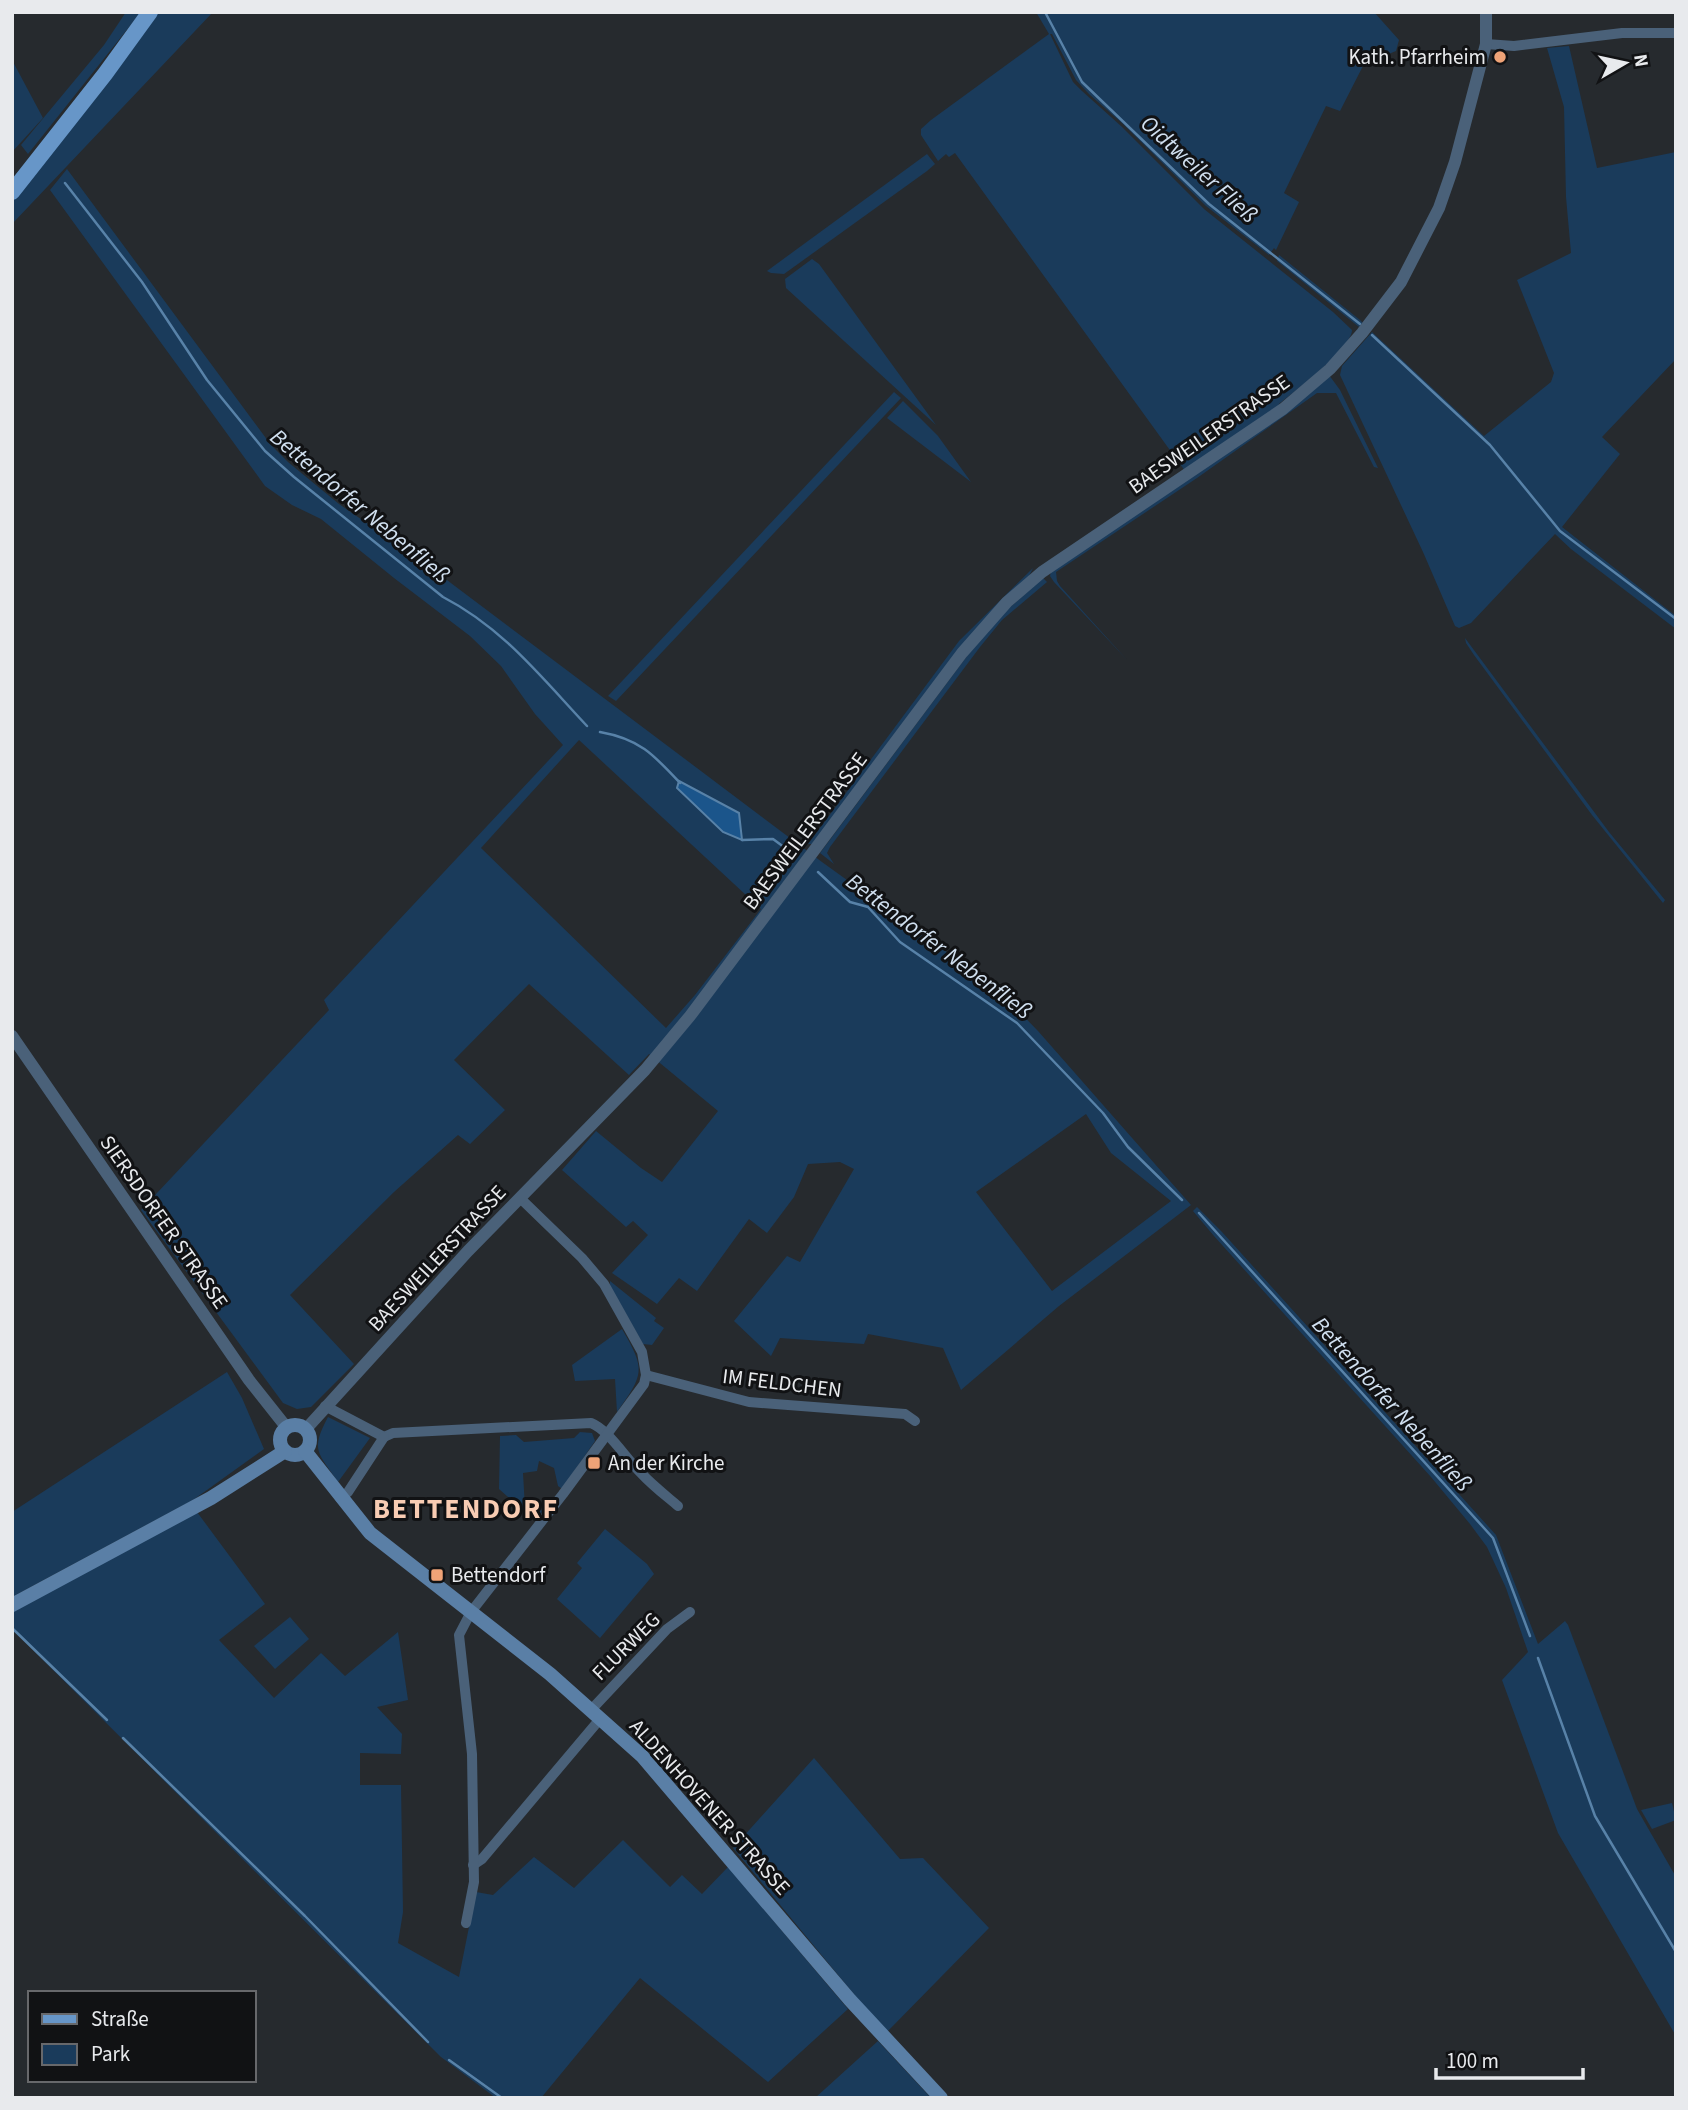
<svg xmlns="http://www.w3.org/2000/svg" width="1688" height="2110" viewBox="0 0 1688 2110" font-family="'Source Sans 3',sans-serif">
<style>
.green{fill:#1a3b5b;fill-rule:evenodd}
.water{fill:#1b558b;stroke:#5882a8;stroke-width:2}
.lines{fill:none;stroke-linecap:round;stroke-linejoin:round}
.stream{stroke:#5882a8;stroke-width:2.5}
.minor{stroke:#4a6179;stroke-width:10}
.tertiary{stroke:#4a6179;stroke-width:12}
.secondary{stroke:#5a7fa6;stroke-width:14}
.primary{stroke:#6796c8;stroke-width:16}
.poi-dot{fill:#efa377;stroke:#111214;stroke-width:2.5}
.labels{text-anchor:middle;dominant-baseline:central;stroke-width:6;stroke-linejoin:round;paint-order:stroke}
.poi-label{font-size:21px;fill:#e8eaed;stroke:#111214;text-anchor:start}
.street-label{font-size:21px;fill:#e8eaed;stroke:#111214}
.water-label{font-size:23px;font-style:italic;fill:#d1e0f0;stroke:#111214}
.district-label{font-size:28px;font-weight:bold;letter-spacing:2px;fill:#f8ccb3;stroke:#111214}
</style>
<rect width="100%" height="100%" fill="#262a2e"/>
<g class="green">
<polygon points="126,12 141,12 28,154 21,145 104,45"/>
<polygon points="158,12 213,12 12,224 12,200 111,77"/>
<path d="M1036,12h338l25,28 -3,11 -32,13 -24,47 -14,-5 -42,87 15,9 -23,48 -2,-2 -5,7 -63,-49 -84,-83 -33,-29 -13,-14 -24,-46h-2l23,48 9,9 39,35 83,83 129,103 19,18c0,18 -58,62 -73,74l-1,3 -93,64 -230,-318 -6,4 -3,-3 -8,7 -17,-26v-6l10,-9 118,-86z"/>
<polygon points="1569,46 1597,168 1676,152 1676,359 1602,437 1620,454 1562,527 1676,616 1676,629 1571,549 1555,534 1471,623 1459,628 1455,626 1423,552 1340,375 1342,366 1372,332 1484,436 1551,382 1554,373 1517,280 1571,253 1566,197 1564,107 1547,48"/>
<polygon points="12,60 43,118 12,152"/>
<polygon points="927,154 935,164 927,171 784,274 771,273 767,271"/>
<path d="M67,169l204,276 17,17 51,42 80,55 403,303 158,114 25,21 33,34 153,174 -132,101 -98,84 -18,-42 -75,-14 -4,10 -84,-6 -9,18 -37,-35 53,-65 13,6 54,-93 -14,-7 -32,2 -14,33 -27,36 -18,-14 -52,72 -18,-13 -22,26 -45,-31 36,-38 -15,-14 -7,6 -64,-57 34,-39 45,37 21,14 56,-71 -69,-57 -20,21 -100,-91 -75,76 51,50 -35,34 -12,-9 -64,57 -104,103 64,69 -43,43 -14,2 -14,-6 -142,-193 188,-200 -5,-10 239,-255 -28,-31 -34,-48 -31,-30 -76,-58 -73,-59 -29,-14 -27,-19 -215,-296zM579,740l182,169 -66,86 -29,33 -185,-180zM1086,1114l25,39 60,48 -119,90 -76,-99z"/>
<polygon points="1279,255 1360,320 1363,323 1359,327 1277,261"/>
<polygon points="812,259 819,264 936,425 786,288 785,279"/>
<polygon points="1329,375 1340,390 1378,468 1374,467 1336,393 1317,393 1197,478 1056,572 1057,581 1060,586 1128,661 1054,582 1050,576 1051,572"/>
<polygon points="894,392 901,398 616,701 608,696"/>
<polygon points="903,401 938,436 971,482 887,418"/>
<polygon points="1033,568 1029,576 814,844 808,844 959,641"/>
<polygon points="1043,578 1047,582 1002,620 980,647 830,847 827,853 834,864 820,853 973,648 999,617"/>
<polygon points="1465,638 1609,832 1665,900 1663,903 1592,815 1474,655 1466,643"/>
<polygon points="1197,1207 1222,1232 1496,1535 1538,1644 1565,1621 1568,1625 1637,1809 1676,1877 1676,2036 1558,1833 1502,1680 1528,1652 1506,1588 1487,1547 1470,1524 1431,1477 1214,1236 1193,1211"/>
<polygon points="610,1281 656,1318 654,1321 664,1328 652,1345 643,1344 610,1286"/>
<path d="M622,1329c24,41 22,45 -5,83l-2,-33 -40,2 -3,-16z"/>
<polygon points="227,1372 242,1398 264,1449 193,1500 12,1597 12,1512"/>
<path d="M328,1417l42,21 -32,44c-20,-30 -28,-31 -10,-65z"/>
<polygon points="580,1432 592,1433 595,1441 562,1489 558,1486 554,1468 539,1461 537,1471 523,1473 525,1508 532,1513 540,1509 543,1511 535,1521 499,1489 500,1436 516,1435 524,1442 574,1438"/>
<polygon points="197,1512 265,1604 219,1640 274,1698 321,1653 345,1676 398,1632 408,1700 377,1707 402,1734 401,1754 360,1753 360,1785 401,1785 403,1912 398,1943 459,1977 476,1892 493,1895 534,1857 574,1888 623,1840 670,1887 682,1875 702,1894 728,1867 848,2009 768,2082 640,1978 541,2098 496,2098 441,2057 12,1629 12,1611"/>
<polygon points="605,1529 647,1564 654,1574 600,1638 557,1599 582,1568 577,1563"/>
<polygon points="290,1617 309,1639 275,1669 254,1646"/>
<polygon points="814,1758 900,1859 923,1858 989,1928 886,2033 733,1848"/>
<polygon points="1672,1803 1676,1820 1652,1829 1641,1810"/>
<polygon points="878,2041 931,2098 815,2098"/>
</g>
<polygon class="water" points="679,781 739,813 742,840 723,832 677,788"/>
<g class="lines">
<g class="stream">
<polyline points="1045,12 1082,82 1209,204 1360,324"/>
<path d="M65,183l77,99 65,98 58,71 29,26 149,120c60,31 98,80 144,129"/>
<polyline points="1372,335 1490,445 1560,531 1676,619"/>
<path d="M600,732c40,7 54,23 80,51"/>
<polyline points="742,840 773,839 792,853"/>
<polyline points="818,872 850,902 868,907 900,942 1017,1023 1103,1113 1128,1147 1182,1200"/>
<polyline points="1199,1213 1493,1538 1530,1636"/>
<polyline points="12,1628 107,1720"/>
<polyline points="1538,1658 1595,1816 1676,1952"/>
<polyline points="123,1738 305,1916 428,2042"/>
<polyline points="449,2060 502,2098"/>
</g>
<g class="minor">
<polyline points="1486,44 1514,46 1622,33 1676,33"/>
<polyline points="646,1375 749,1402 905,1414 915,1421"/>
<polyline points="325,1406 384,1437"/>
<path d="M384,1437l9,-4 198,-10c18,7 35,36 50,50 11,12 24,22 37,33"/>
<polyline points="340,1498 348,1492 384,1437"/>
<polyline points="591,1710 667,1629 690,1612"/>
<polyline points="473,1865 482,1859 600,1719"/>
<polyline points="466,1923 474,1882 472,1754 459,1635 471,1612 563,1494 644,1384 646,1375 642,1352 604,1284 582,1258 520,1198"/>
</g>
<g class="tertiary">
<polyline points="12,1036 249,1380 287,1428"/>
<polyline points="306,1429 468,1251 645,1070 690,1016 962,653 1007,602 1042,572 1283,409 1330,369 1362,333 1401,282 1439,208 1455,162 1486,44 1486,12"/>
</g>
<g class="secondary">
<circle cx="295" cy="1440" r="15"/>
<polyline points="305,1451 370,1533 550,1674 642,1756 850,2000 941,2098"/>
<polyline points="12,1605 211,1498 285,1451"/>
</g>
<polyline class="primary" points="12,192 105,74 150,12"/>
</g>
<g class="poi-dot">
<circle cx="1500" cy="57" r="7"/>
<rect x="587" y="1456" width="14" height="14" rx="3.5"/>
<rect x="430" y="1568" width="14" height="14" rx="3.5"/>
</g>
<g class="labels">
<g class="poi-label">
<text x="1486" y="57" text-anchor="end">Kath. Pfarrheim</text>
<text x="608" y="1463">An der Kirche</text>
<text x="451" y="1575">Bettendorf</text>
</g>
<g class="street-label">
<text transform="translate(1209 434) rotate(-35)">BAESWEILERSTRASSE</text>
<text transform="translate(805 831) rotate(-53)">BAESWEILERSTRASSE</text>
<text transform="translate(164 1222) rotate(55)">SIERSDORFER STRASSE</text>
<text transform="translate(437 1258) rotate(-47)">BAESWEILERSTRASSE</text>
<text transform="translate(782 1383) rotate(7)">IM FELDCHEN</text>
<text transform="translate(626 1646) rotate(-45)">FLURWEG</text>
<text transform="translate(710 1807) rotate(48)">ALDENHOVENER STRASSE</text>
</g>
<g class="water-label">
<text transform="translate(1199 169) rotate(42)">Oidtweiler Fließ</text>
<text transform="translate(360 506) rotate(40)">Bettendorfer Nebenfließ</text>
<text transform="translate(939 946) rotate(37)">Bettendorfer Nebenfließ</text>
<text transform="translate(1392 1404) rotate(48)">Bettendorfer Nebenfließ</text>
</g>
<g class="district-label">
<text x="466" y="1509">BETTENDORF</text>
</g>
</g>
<rect width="1688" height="2110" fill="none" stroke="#e8eaed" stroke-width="28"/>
<rect x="28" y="1991" width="228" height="91" fill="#111214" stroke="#67686b" stroke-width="2"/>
<rect x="42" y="2014" width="35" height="10" fill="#6796c8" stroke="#67686b" stroke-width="2"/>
<text x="91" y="2026" font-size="21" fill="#e8eaed">Straße</text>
<rect x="42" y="2044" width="35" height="21" fill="#1a3b5b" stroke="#67686b" stroke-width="2"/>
<text x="91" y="2061" font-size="21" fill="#e8eaed">Park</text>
<g transform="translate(1625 63) rotate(81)" stroke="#111214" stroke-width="5" paint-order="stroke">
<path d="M0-5L12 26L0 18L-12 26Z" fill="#e8eaed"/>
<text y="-10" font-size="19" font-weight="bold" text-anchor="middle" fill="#e8eaed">N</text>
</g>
<path d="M1436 2068v10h147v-10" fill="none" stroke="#e8eaed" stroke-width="3.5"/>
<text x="1446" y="2068" font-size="21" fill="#e8eaed" stroke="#111214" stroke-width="5" paint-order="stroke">100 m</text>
</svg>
